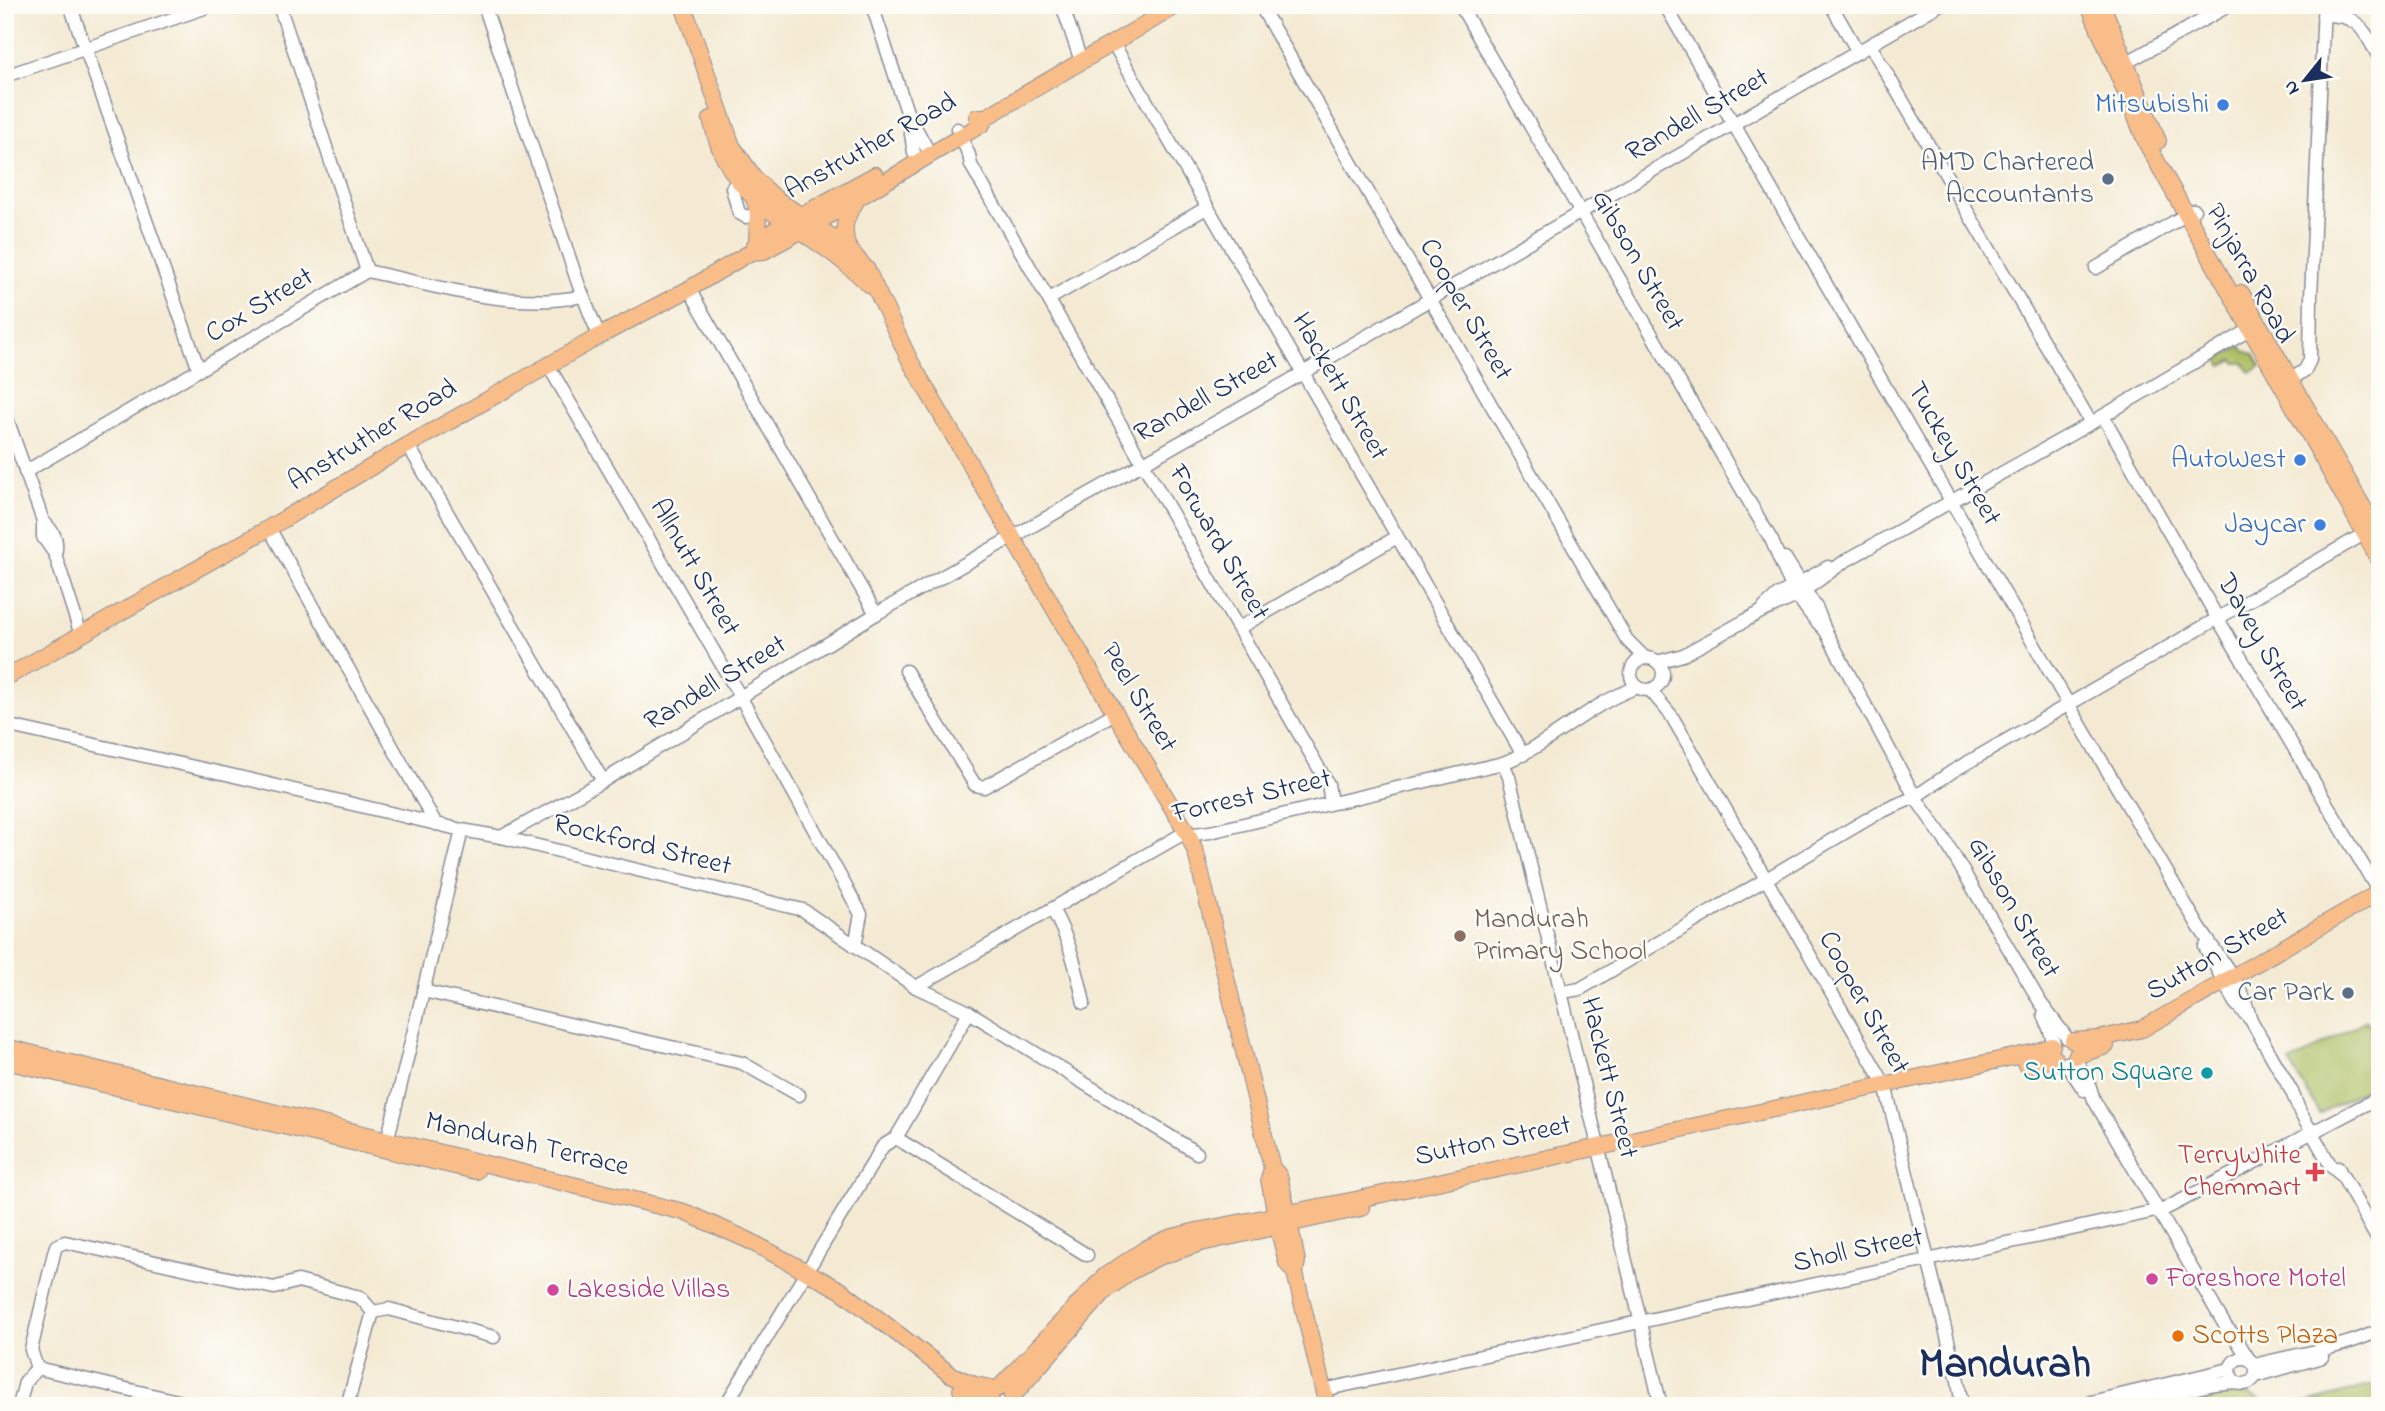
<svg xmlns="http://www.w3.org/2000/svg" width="2385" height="1411" viewBox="0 0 2385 1411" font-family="'Indie Flower',sans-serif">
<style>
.green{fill:#abbd61;stroke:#637660;stroke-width:2}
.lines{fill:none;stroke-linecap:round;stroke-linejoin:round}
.minor-casing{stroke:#888c98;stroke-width:15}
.major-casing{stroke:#888c98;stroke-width:18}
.minor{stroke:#fff;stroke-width:12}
.major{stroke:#f9bd89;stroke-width:16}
.shop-dot{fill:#3f7fe0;stroke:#fdfcf7;stroke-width:2.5}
.service-dot{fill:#5c6f8a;stroke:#fdfcf7;stroke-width:2.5}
.education-dot{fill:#8d6e63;stroke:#fdfcf7;stroke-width:2.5}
.culture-dot{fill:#0f9aa8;stroke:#fdfcf7;stroke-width:2.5}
.health-dot{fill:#e0444e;stroke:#fdfcf7;stroke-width:2.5}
.hotel-dot{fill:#d1479c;stroke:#fdfcf7;stroke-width:2.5}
.food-dot{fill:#e8710a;stroke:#fdfcf7;stroke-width:2.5}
.labels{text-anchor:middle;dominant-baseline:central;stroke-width:5;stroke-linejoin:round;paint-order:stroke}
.shop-label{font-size:28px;fill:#366cbe;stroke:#fdfcf7;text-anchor:end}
.street-label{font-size:28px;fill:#1b2f5e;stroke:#fdfcf7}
.service-label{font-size:28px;fill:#4e5e75;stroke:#fdfcf7;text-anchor:end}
.education-label{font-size:28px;fill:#785e54;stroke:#fdfcf7;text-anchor:start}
.culture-label{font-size:28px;fill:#0d838f;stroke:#fdfcf7;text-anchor:end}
.health-label{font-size:28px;fill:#be3a42;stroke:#fdfcf7;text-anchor:end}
.hotel-label{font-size:28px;fill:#b23c85;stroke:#fdfcf7;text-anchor:start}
.food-label{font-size:28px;fill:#c56008;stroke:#fdfcf7;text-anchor:start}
.town-label{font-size:42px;font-weight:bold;fill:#1b2f5e;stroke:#fdfcf7}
</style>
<rect width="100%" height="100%" fill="#fdfcf7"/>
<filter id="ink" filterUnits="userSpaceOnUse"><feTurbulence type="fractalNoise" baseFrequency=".0143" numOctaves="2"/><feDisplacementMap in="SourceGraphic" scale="14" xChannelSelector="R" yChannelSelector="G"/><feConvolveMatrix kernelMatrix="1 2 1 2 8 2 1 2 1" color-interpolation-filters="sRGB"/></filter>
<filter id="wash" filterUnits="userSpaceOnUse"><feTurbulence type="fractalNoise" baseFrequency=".00686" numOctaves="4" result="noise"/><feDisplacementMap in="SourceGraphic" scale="28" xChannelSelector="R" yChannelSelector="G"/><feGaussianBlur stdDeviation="1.57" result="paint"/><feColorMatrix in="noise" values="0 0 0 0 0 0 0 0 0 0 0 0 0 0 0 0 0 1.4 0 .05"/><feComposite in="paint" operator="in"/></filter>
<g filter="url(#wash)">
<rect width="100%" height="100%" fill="#f4ead3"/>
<g class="green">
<polygon points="2241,346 2244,351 2254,354 2261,366 2252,372 2248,370 2244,363 2236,363 2234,360 2222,366 2218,359"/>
<polygon points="2366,1020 2380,1044 2380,1081 2320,1114 2290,1063"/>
<polygon points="2380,1384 2380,1406 2296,1406 2369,1386"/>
<polygon points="2213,1387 2229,1387 2265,1402 2294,1406 2174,1406 2203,1399"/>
</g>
</g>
<g filter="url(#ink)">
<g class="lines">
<defs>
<g id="minor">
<polyline points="70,5 199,370"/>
<polyline points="279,5 367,271"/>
<path d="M484,5l95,281c8,17 12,34 21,50"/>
<polyline points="872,5 908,115 914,153 918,161"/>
<polyline points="1062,5 1081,61"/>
<polyline points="1260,5 1627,640 1645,658"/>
<path d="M1460,5l312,536c13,33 27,65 53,89"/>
<polyline points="1665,5 2077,719 2199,927 2233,977 2244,998 2251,1020 2292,1092 2300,1112 2331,1166 2340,1174"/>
<polyline points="1831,5 1858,52"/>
<path d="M2323,15c37,-1 41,16 57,44"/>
<polyline points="1113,43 1523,755"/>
<polyline points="1870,45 2091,423"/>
<polyline points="2120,66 2230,5"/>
<polyline points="5,76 213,5"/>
<polyline points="912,121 930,154"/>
<polyline points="957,129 969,155 971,165 1328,784 1331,803"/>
<polyline points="738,180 732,188 739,213 746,217 753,215"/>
<polyline points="2096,268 2194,210"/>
<polyline points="689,289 876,614"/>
<polyline points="1049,299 1208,207"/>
<polyline points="548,365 741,698 861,914 855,946"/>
<polyline points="2285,384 2305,370 2310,360 2311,297 2324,5"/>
<polyline points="5,413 43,521 43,537 55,554 81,635"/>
<polyline points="2103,416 2218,619 2380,894"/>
<polyline points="408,445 603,781"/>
<path d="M25,472l342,-201c71,15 145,40 216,25"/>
<path d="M43,521c10,10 16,18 12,33"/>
<polyline points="269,528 436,824"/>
<polyline points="1785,558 1817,609 1825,630 1915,797 1944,839 2040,1002 2067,1038"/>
<polyline points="1764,608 1778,595 1828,567"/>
<polyline points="1239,628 1397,537"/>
<circle cx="1647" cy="674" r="16"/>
<polyline points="1657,662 1683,655 1759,613 1797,596 1845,561 2091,423 2256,326"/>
<polyline points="906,671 975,785 984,787 1115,713"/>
<polyline points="1650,690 1671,715 1885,1085 1958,1381 1962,1406"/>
<polyline points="5,725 226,774 462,830 501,837 803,910 916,987 969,1012 1197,1153"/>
<polyline points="1503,763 1509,777 1661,1406"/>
<polyline points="501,837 603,781 876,614 1289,381 1939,5"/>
<path d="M1052,909c17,29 25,61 32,94"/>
<polyline points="2205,947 2235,1003 2249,1018"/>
<path d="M916,987l263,-151 31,-4 293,-69c49,-19 85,-59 135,-76"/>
<polyline points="423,991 742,1063 799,1095"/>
<polyline points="1562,992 1580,989 1878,813 1915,797 1953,771 2364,534"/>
<polyline points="2044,1014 2054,1043"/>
<polyline points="2075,1058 2089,1084 2094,1100 2226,1327 2233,1334 2248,1358"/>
<polyline points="2066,1063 2084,1090"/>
<polyline points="896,1138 1087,1255"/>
<polyline points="386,1146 462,830"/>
<polyline points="2338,1168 2380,1244"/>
<circle cx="2243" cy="1371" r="13"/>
<path d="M2255,1365c41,-11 87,-16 125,-35"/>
<polyline points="37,1368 199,1406"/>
<polyline points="2256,1376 2322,1357"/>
<polyline points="1323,1390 2165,1209 2380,1097"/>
<polyline points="19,1406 25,1382 37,1368 31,1350 54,1253 56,1246 65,1242 274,1288 298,1281 360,1297 373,1312 389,1309 494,1337"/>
<polyline points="347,1406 373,1312"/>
<polyline points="725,1406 883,1146 896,1138 969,1012"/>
<polyline points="2074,1406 2230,1369"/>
<polyline points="2116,1406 2215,1384 2235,1382"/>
</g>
<g id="major">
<polyline points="683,5 732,146 755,179 775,198 848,248 867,270 910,361 1115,713 1188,834 1196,853 1272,1168 1279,1176 1284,1197 1297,1261 1295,1273"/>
<polyline points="2089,5 2147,144 2380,561"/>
<polyline points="2102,5 2158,141"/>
<polyline points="977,117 986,117 1178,5"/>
<path d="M711,119c4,14 7,28 14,40 21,41 54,58 90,82 20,13 38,28 55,44"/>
<polyline points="754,198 758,212 757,242"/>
<path d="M848,248c-6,-19 -4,-29 7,-45"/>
<polyline points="751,252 757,242 773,231 875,175"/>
<polyline points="2241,293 2380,537"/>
<polyline points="5,678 269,528 408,445 607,332 689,289 751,252 764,251 826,217 982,124 986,117"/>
<polyline points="2073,1041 2098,1039 2142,1029 2380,892"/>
<polyline points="5,1047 684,1212 748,1240 842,1291 950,1374 975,1385 997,1389"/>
<polyline points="2076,1056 2106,1046"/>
<polyline points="5,1061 476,1171"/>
<polyline points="2026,1065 2055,1059"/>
<polyline points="1272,1168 1269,1179 1278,1227 1287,1263 1295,1273 1327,1406"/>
<polyline points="999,1388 1105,1276 1147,1248 1169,1238 1197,1231 1355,1200 2036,1052 2052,1046"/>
<polyline points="961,1390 991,1401"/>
<polyline points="1012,1397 1104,1292 1128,1273 1156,1258 1201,1243 1361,1208"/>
</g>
</defs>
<use href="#minor" class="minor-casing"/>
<use href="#major" class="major-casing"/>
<use href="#minor" class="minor"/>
<use href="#major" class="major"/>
</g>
</g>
<g class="shop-dot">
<circle cx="2223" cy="105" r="7"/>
<circle cx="2300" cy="460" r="7"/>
<circle cx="2320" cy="525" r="7"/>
</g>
<g class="service-dot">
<circle cx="2108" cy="179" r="7"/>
<circle cx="2348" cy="993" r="7"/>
</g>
<circle class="education-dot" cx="1460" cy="936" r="7"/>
<circle class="culture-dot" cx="2207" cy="1073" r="7"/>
<path class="health-dot" d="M2311.5 1161.5h7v7h7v7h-7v7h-7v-7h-7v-7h7z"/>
<g class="hotel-dot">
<circle cx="2152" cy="1279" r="7"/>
<circle cx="553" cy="1290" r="7"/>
</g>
<circle class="food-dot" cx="2178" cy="1336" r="7"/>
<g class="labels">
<g class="shop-label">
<text x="2209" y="105">Mitsubishi</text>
<text x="2286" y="460">AutoWest</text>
<text x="2306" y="525">Jaycar</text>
</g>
<g class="street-label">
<text transform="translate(1698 116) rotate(-30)">Randell Street</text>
<text transform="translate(871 147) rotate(-29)">Anstruther Road</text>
<text transform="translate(1637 261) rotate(60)">Gibson Street</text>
<text transform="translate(2249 274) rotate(61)">Pinjarra Road</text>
<text transform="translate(260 306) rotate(-31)">Cox Street</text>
<text transform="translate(1465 310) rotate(60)">Cooper Street</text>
<text transform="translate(1339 387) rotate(60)">Hackett Street</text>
<text transform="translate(1207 398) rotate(-29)">Randell Street</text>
<text transform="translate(373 436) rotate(-31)">Anstruther Road</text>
<text transform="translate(1953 454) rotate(60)">Tuckey Street</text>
<text transform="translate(1218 543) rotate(60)">Forward Street</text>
<text transform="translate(694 568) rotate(60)">Allnutt Street</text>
<text transform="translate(2261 643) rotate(60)">Davey Street</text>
<text transform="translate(716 684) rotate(-31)">Randell Street</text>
<text transform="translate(1138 698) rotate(59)">Peel Street</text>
<text transform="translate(1252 797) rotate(-13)">Forrest Street</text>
<text transform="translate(642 846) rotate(14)">Rockford Street</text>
<text transform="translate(2013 908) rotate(60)">Gibson Street</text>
<text transform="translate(2218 955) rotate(-30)">Sutton Street</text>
<text transform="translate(1863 1003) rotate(61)">Cooper Street</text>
<text transform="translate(1608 1078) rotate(76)">Hackett Street</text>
<text transform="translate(1493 1142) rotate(-12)">Sutton Street</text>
<text transform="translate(527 1145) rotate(13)">Mandurah Terrace</text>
<text transform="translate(1858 1251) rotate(-12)">Sholl Street</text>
</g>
<g class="service-label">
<text x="2094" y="163">AMD Chartered<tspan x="2094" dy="32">Accountants</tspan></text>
<text x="2334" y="993">Car Park</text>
</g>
<g class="education-label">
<text x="1474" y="920">Mandurah<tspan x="1474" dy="32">Primary School</tspan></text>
</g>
<g class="culture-label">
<text x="2193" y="1073">Sutton Square</text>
</g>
<g class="health-label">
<text x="2301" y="1156">TerryWhite<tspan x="2301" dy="32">Chemmart</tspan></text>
</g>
<g class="hotel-label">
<text x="2166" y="1279">Foreshore Motel</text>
<text x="567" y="1290">Lakeside Villas</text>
</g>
<g class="food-label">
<text x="2192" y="1336">Scotts Plaza</text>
</g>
<g class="town-label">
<text x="2005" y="1365">Mandurah</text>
</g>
</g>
<rect width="2385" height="1411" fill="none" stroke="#fdfcf7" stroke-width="28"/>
<g transform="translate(2305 80) rotate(240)" stroke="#fdfcf7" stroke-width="5" paint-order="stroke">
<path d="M0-5L12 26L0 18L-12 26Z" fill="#1b2f5e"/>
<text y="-10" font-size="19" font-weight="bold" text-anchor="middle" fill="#1b2f5e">N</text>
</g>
</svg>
